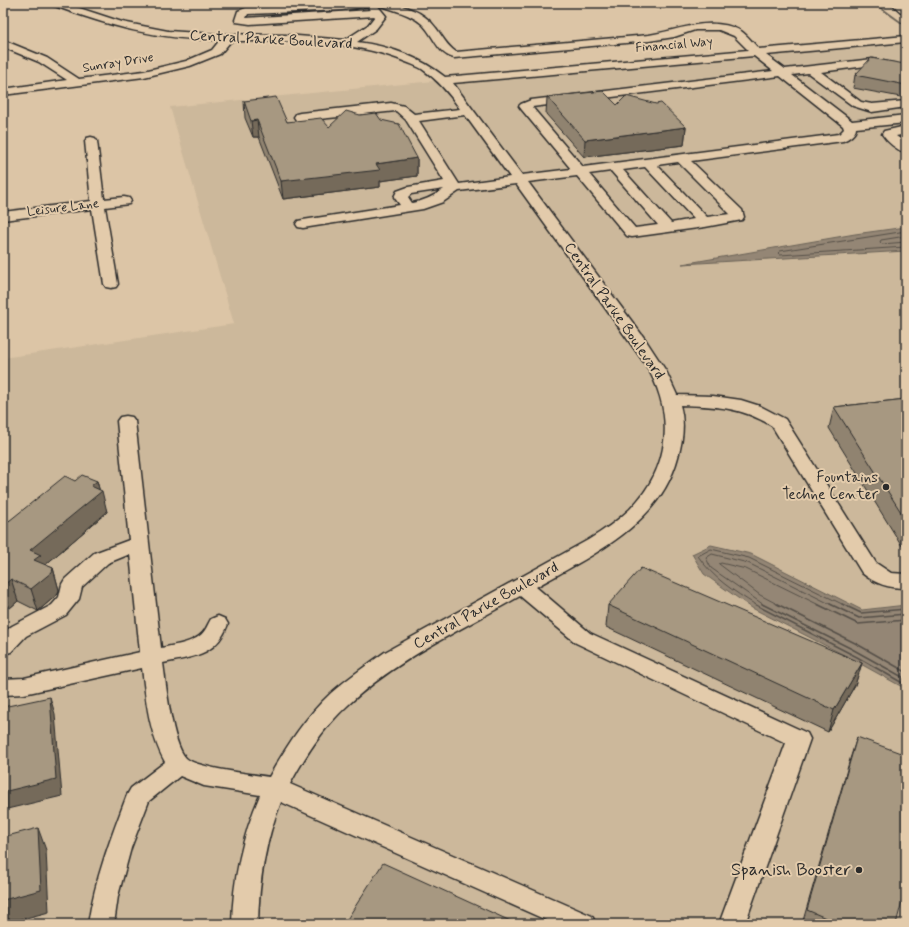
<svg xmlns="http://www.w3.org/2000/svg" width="909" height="927" viewBox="0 0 909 927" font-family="Mynerve,sans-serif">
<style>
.built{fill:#ccb89b}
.green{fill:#bfab92;stroke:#756b5e}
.water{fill:#948674;stroke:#6a6257}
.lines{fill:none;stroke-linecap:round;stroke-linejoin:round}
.shore-far1{stroke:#554f48;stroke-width:1}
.shore{stroke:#554f48;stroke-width:1.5}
.stream{fill:#6a6257;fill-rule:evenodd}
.minor-casing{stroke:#2b2b2b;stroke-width:3}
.major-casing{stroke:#2b2b2b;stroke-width:3}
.minor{fill:#e3cbab;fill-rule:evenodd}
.major{fill:#e3cbab;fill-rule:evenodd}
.wall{fill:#90836f;stroke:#2b2b2b}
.shaded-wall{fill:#756a5a;stroke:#2b2b2b}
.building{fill:#a79881;stroke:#2b2b2b}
.poi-dot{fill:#2b2b2b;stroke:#e3cbab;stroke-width:1.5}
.labels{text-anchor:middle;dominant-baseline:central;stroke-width:4;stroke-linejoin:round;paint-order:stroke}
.far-street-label{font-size:13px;fill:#2b2b2b;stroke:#e3cbab}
.street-label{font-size:15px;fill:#2b2b2b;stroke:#e3cbab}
.poi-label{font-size:15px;fill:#2b2b2b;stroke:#e3cbab;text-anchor:end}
.near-poi-label{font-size:18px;fill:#2b2b2b;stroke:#e3cbab;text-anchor:end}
</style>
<rect width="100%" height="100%" fill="#dcc5a6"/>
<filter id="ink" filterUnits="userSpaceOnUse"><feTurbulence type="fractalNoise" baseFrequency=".025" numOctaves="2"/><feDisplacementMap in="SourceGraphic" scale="8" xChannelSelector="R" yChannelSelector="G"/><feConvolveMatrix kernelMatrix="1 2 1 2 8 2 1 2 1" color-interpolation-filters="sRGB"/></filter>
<g filter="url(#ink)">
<polygon class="built" points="906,39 906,924 3,924 3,358 234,324 170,107 444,80"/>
<polygon class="green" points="650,3 725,3 655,8"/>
<g class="water">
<polygon points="906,227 906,251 682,264 855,234"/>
<polygon points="711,545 751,554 862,610 906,605 906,689 848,657 752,608 704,574 692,554"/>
</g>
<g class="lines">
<g class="shore-far1">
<polyline points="906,231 780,251 778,253 780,255 906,247"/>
<polyline points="906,236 881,240 880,242 882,244 906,242"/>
<path d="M756,605c-23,-14 -43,-27 -58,-49l13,-7 38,9 95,47"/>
<polyline points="764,605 711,568 706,558 712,554 748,563 832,605"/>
<polyline points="779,605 760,595 719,564 721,563 746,569 819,605"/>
</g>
<g class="shore">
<polyline points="754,604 857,657 906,685"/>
<polyline points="762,604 852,649 906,679"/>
<polyline points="777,604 855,643 906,672"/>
<polyline points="817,604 858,624 906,620"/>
<polyline points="830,604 859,618 906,614"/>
<polyline points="842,604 861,613 906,609"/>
</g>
<polygon class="stream" points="872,3 876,3 906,25 906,27"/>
<defs>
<g id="minor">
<path d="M50,3h14l58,19 46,9 46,3 72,1 59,5 23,-15 7,-9 -125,8 -14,-2 -1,-2 3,-9 8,-3 127,-5 -1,1 5,1 9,11 -10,13 -19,13c32,4 63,15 88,35l303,-27 -14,-14 -15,-6h-24l-21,7 -25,4 -195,17c-17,-4 -20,-23 -32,-34 -11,-10 -27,-13 -40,-18l-1,-3c19,0 43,8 55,25 6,8 11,18 20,24l193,-17c31,-5 62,-20 92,-4 6,4 12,12 18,18l147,-13v6l-140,13 19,14 88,-10 33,7v6l-33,-7 -52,7 40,30 11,2 34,-3v6l-34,5 -19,-6 -45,-33 -16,2 60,46 54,-6v8l-50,5c0,6 -8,11 -13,13l-152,20 51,49 2,7 -2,3 -37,7 -73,10 -5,-1 -50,-60 -49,6 117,157 21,32 11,24 36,1 28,4 19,6 25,13 91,144 15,10 15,1v14c-17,0 -31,-4 -44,-15l-90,-147c-30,-19 -57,-20 -92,-21 5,17 3,35 -2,52 -18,68 -86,98 -142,130l54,46 217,100 3,6 -65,185h-26l67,-181 -210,-100 -56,-47c-57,33 -125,64 -173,110 -24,22 -42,50 -57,78l302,132 4,8h-41l-274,-122c-16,39 -22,79 -23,122h-26c1,-45 10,-87 28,-129l-56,-9 -24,-10 -31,25 -18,47 -13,48 -4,28h-26c7,-45 23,-87 39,-129l4,-7 34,-26c-16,-29 -19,-62 -23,-94l-118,26 -21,1v-16l21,-1 116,-26 -10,-98 -22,9 -26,24 -3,12 -13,16 -40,21 -15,16 -8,2v-21l9,-7 40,-21 7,-8 3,-13 3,-5 29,-26 35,-13 -12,-119 3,-4 6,-1 6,1 3,4 26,227c13,-3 36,-5 44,-18 2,-3 4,-8 6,-11l7,-3 7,3 3,5c-11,32 -37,33 -65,39 3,21 9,81 23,95 10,10 66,16 83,19 17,-30 36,-60 62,-84 17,-15 36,-28 54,-41l203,-112c15,-9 29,-19 42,-31 41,-42 45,-95 16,-144l-130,-181 -57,7 -16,11 -20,7 -120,19 -5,-1 -2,-3 2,-3 5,-1 97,-15 -6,-8 3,-6 11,-4 36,-6 -38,-61 -10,-9 -96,10 -4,-1 -2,-3 2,-3 4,-1 91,-10 13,3 10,8 46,-5c-11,-16 -22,-29 -38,-40 -5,-3 -11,-5 -16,-7 -54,-23 -118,-21 -175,-21l-11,13 -30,12 -46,11 -141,18v-6l64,-9 -28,-18 -36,-15v-7l44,18 32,21 65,-8 42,-10 26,-11 8,-10c-62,0 -111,-14 -168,-35zM369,6l-1,1 3,3 -125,8 2,-4 94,-4zM754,56l19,15 -242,29 -10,4 -2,2 3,4 49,59 -49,6 -69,-92zM780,76l63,50 1,3 -5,5 -256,33 -51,-60zM465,115l45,62 -51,7 -40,-63zM678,162l52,52 -23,3 -50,-52zM645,167l49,52 -23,4 -48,-53zM611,171l47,54 -23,3 -46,-54zM444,189c-10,7 -20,12 -32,14l-4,-6 3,-3z"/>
<path d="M906,126v8l-10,2 10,7v10c-9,-3 -19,-11 -24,-19l2,-3z"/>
<polygon points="91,137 95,138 97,141 104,199 124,197 129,198 131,201 129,204 105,207 118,284 116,287 111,288 106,287 104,284 92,209 3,220 3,212 91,201 85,141 87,138"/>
</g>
<polygon id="major" points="891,3 905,3 906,4 906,14 902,13"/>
</defs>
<use href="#minor" class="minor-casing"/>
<use href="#major" class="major-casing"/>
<use href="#minor" class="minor"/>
<use href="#major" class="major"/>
</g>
<g class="wall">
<polygon points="906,65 906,98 853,88 855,75"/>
<polygon points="547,97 617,105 686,127 684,145 584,157 546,114"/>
<polygon points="244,101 287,122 329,127 381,120 417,158 417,176 380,181 380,187 283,199 259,137 253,137 245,118"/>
<polygon points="906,399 906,546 902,546 829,428 834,407"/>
<polygon points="75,481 97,481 99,489 107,512 45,565 53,568 59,590 58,594 38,611 18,601 10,608 3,604 3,518 9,521"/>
<polygon points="608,605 862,663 855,685 828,732 606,627"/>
<polygon points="857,737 896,924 802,924 850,759"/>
</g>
<g class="shaded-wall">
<polygon points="257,120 259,137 253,137 251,121"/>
<polygon points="686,127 684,145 584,157 585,140"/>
<polygon points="417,158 417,176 380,181 380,187 283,199 281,181 376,164"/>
<polygon points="97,481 100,492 102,491 107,512 44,566 53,568 59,590 58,594 38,611 31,589 30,550 91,486"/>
<polygon points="11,579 18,601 10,608 3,586"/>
<polygon points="862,663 855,685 828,732 834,710"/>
<polygon points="50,697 55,714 62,796 3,810 3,792"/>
<polygon points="38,828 46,850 49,912 3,924 3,900"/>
</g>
<g class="building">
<polygon points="871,58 905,64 906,65 906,85 855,75"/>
<polygon points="603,91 617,105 626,96 656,104 661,103 686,127 585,140 547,97"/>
<polygon points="276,97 287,122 321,118 329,127 346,111 360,115 376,113 381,120 399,124 417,158 376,164 380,170 281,181 257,120 251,121 244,101"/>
<polygon points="906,399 906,520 834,407"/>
<polygon points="82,475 97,481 91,486 102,491 30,550 41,555 34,560 53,568 52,572 31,589 11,579 3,586 3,518 9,521 65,476 75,481"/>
<polygon points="641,568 862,663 834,710 608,605"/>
<polygon points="50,697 56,779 3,792 3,707"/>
<polygon points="857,737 906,755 906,886 896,924 840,924 807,910"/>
<polygon points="38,828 41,890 3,900 3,837"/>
<polygon points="383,863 517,924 344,924"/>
</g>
</g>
<g class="poi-dot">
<circle cx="886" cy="487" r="4"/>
<circle cx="859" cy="870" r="4"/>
</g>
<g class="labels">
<g class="far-street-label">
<text transform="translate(674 45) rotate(-5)">Financial Way</text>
<text transform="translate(118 63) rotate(-9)">Sunray Drive</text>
<text transform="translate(63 208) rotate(-7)">Leisure Lane</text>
</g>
<g class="street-label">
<text transform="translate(271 40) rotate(3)">Central Parke Boulevard</text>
<text transform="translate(614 311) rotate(55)">Central Parke Boulevard</text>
<text transform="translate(486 606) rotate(-29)">Central Parke Boulevard</text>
</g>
<g class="poi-label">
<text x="878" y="478">Fountains<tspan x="878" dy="17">Techne Center</tspan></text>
</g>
<g class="near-poi-label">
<text x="851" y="870">Spanish Booster</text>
</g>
</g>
<rect width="909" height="927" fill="none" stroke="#e3cbab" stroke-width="16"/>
<rect x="8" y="8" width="893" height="911" fill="none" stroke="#2b2b2b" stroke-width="1.5" filter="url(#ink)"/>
</svg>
